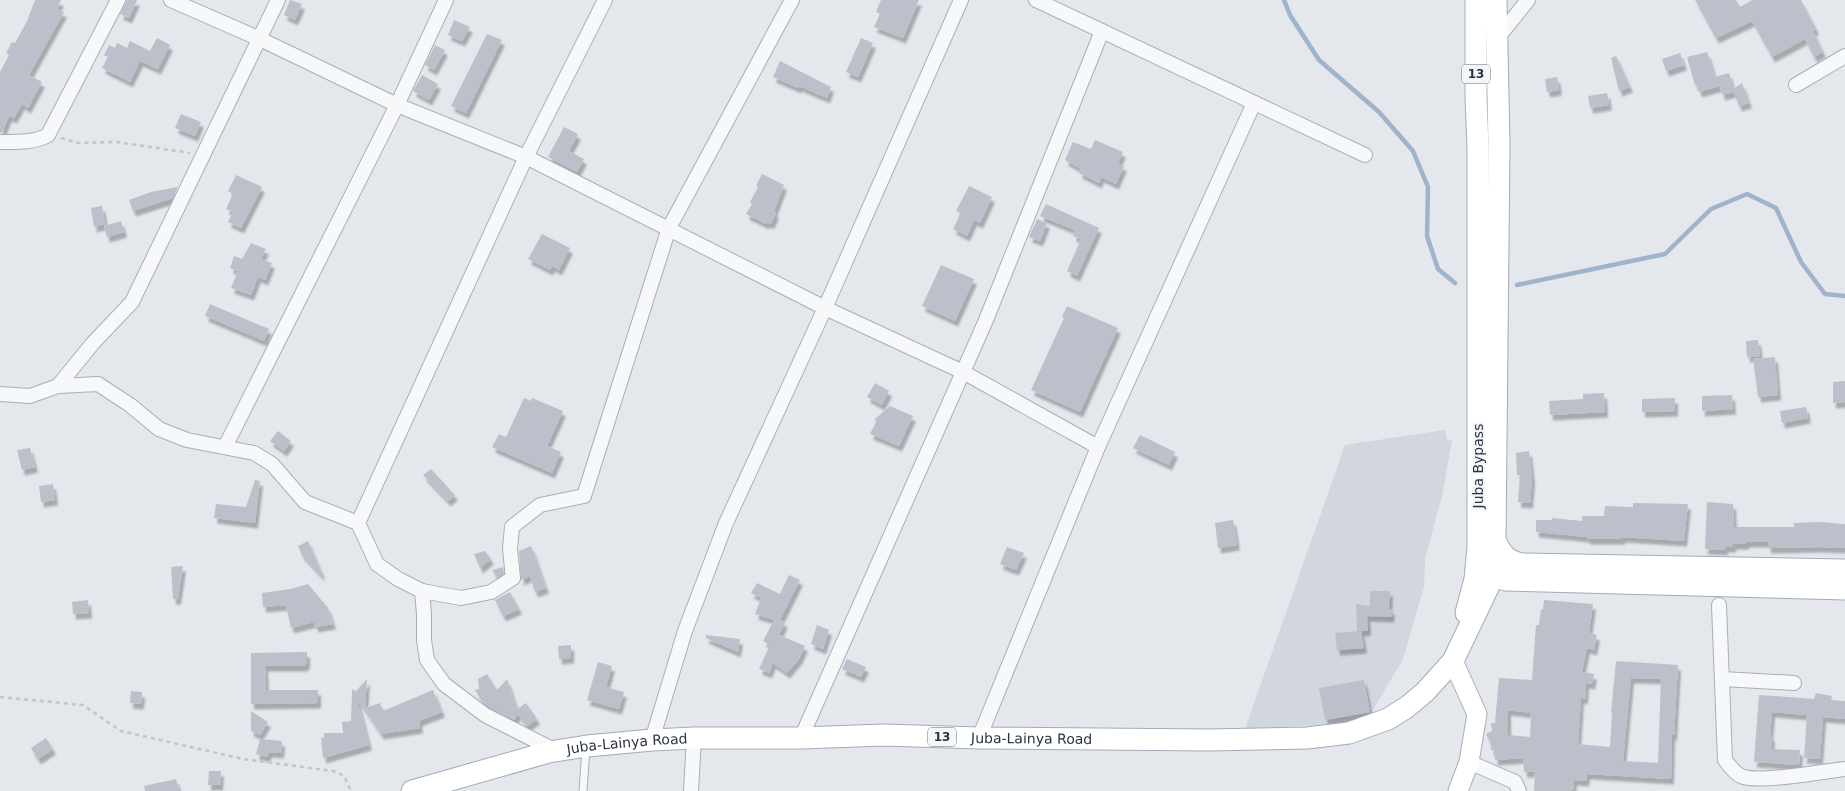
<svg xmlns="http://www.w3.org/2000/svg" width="1845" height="791" viewBox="0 0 1845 791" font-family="'DejaVu Sans',sans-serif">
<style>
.built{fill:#d2d6de}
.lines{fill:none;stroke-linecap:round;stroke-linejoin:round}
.stream{stroke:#9fb4cc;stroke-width:4.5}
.building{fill:#bbc0ca;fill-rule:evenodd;filter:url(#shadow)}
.lane-casing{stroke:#a9aeb7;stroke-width:9}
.street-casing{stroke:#a9aeb7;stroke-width:16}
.secondary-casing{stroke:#a9aeb7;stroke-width:21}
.primary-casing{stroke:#a3abb8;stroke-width:23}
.path{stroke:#c2c5cb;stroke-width:2.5;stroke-dasharray:4 4;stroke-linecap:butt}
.lane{stroke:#f7f8fa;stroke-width:7}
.street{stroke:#f7f8fa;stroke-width:14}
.secondary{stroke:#fff;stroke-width:19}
.primary{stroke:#fff;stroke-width:21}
.labels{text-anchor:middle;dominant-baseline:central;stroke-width:4.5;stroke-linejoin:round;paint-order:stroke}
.shield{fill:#f4f6f9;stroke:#676e7b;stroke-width:1}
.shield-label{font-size:12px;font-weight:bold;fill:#2b3445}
.street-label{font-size:14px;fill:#2b3445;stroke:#f4f6f9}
</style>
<defs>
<filter id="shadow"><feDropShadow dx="3" dy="5.5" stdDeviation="1" flood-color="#0004"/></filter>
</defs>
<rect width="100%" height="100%" fill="#e4e7ec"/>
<polygon class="built" points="1445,430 1447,441 1452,440 1443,492 1425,559 1424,587 1403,659 1370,715 1353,721 1331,724 1245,729 1345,445"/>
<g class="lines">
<g class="stream">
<polyline points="1284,0 1290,15 1319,60 1379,112 1413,151 1428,187 1427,236 1438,269 1455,283"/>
<polyline points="1517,285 1665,254 1711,209 1747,194 1776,208 1801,262 1825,294 1845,296"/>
</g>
</g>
<g class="building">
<polygon points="35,0 61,0 57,9 64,12 29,75 42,82 36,93 28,108 22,104 14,118 9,116 2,133 0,133 0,72 9,55 6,53 12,42 15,43 27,21"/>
<polygon points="127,0 137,0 129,18 120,14"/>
<polygon points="290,0 302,4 295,20 284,15"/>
<polygon points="881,0 919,0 903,38 874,27 880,14 876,12"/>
<polygon points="1695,0 1736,0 1740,7 1752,0 1801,0 1816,29 1813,31 1823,52 1814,57 1805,39 1772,57 1752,21 1716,38"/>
<polygon points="454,20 470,27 462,41 448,35"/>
<polygon points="487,34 502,40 466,113 451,106"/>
<polygon points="157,38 170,45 158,69 140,61 130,82 102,68 108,57 104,55 109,45 115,48 117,43 127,48 130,41 150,51"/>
<polygon points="861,38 873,43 858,77 846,72"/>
<polygon points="435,45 445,50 434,70 425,65"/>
<polygon points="1707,52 1715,77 1729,73 1733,89 1742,83 1749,103 1739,106 1734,92 1722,95 1720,86 1699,92 1697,85 1695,85 1687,57"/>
<polygon points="1680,53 1684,65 1666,71 1662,59"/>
<polygon points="1616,56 1630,87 1619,91 1611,58"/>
<polygon points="780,61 831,87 827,98 799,86 798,88 773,77"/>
<polygon points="422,75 438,84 429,100 413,91"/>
<polygon points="1557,77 1559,90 1547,92 1545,79"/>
<polygon points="1607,93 1609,105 1590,108 1588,96"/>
<polygon points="181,114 201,122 195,136 175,128"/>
<polygon points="564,127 578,134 569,151 584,159 577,172 548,157"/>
<polygon points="1095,140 1123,152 1118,163 1124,166 1116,184 1101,177 1099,183 1079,173 1081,169 1065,160 1073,142 1091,149"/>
<polygon points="762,174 784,185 774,211 776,213 771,224 767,222 766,224 746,214 752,204 750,202 758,187 756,186"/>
<polygon points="236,175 262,187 241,228 228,222 233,212 226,209 233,194 228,191"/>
<polygon points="969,186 992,197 980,223 974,220 967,236 953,229 961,213 956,211"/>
<polygon points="178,187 173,198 133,211 129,200 151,192"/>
<polygon points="1046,204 1099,228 1077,276 1067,271 1081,239 1073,236 1075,230 1040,216"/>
<polygon points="102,206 105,224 94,227 91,208"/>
<polygon points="1037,219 1047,223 1040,241 1029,237"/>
<polygon points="121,221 124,232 107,237 104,226"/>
<polygon points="542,234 570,248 559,270 552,266 550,270 528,259"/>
<polygon points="251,243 266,249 261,259 272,263 265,280 258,277 251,295 231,288 238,271 230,268 234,256 242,259"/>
<polygon points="941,265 974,279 955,321 922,306"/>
<polygon points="210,304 269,329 264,341 205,316"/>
<polygon points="1067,306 1118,328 1080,412 1031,390 1064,318 1062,317"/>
<polygon points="1758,340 1760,356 1747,357 1746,341"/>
<polygon points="1775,357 1778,395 1758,397 1753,359"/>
<polygon points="1845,381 1845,402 1833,403 1833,382"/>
<polygon points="875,383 889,391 882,405 867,397"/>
<polygon points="1604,393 1605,412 1550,415 1549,401 1583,399 1583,394"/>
<polygon points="1732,395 1733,409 1702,411 1702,396"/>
<polygon points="524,398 531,401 532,398 563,411 547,446 561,452 552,473 492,447 499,434 506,437"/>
<polygon points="1675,398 1675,411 1642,412 1642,399"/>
<polygon points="890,406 913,416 899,446 870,434 876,422 875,419"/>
<polygon points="1806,407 1808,418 1782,423 1780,411"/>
<polygon points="278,431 291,441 284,451 270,441"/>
<polygon points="1140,435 1175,452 1169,465 1133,448"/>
<polygon points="30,448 35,467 22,470 17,450"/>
<polygon points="1529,451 1532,479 1530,503 1518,502 1520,475 1517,475 1516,453"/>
<polygon points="431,469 455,495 448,501 423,475"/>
<polygon points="255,480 260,481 255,523 214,518 216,504 246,507"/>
<polygon points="53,484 55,500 41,502 39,486"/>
<polygon points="1707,502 1733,504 1734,527 1794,527 1794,523 1818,522 1845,524 1845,548 1819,547 1768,548 1768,542 1746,542 1746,544 1733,544 1733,547 1725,547 1725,550 1705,549"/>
<polygon points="1633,503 1688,504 1684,541 1622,537 1622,539 1587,539 1587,537 1536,532 1536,520 1552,520 1552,518 1582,521 1582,516 1604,516 1605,506 1633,507"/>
<polygon points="1233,520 1237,545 1218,548 1215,523"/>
<polygon points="308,541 322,574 321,575 302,555 298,546"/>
<polygon points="531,546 546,588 535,592 530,576 521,580 519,551"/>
<polygon points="1007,547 1024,553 1016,570 1000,564"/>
<polygon points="485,551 491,559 480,568 474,554"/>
<polygon points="183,566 178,599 173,599 171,567"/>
<polygon points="503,567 504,574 497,578 492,570"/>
<polygon points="789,575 800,580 780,620 785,622 779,635 805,646 799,659 787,673 773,663 769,673 759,669 770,645 763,641 774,620 755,614 761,598 751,593 757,583 780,594"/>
<polygon points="308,584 328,608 333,624 315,627 314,622 291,628 286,605 263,607 262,593 291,589"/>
<polygon points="1370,591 1390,591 1389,609 1392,610 1391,617 1367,616 1368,630 1361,631 1364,648 1337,650 1335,633 1359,631 1357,631 1356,604 1370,606"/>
<polygon points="510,592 519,609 503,616 495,600"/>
<polygon points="88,600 89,613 73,614 72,602"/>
<path d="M1544,600l49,4 -4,29 8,2 -3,15 -7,-2 -5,24 12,2 -2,10 -6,-1 -1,16 -4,-1 -3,46 32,3 2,-34h-1l5,-52 62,4 -4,70h-2l-1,44 -84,-5 -1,7 -12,-1 -1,10 -39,1 1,-19h-11l-1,-14 -28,2 -1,-10h-3v-6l-5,-10 6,-3 -1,-8h4l4,-45 33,2 4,-55h3l2,-16 2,1zM1631,678l30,1 -3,84 -35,-2zM1508,710l23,3 -1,24 -22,-2z"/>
<polygon points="817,625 829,630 823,649 811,644"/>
<polygon points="706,635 740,639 738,652 706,638"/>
<polygon points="571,645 571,658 559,659 558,646"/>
<polygon points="307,652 307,663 304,666 265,666 266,690 318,690 318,703 251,704 251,653"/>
<polygon points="847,659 866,667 861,677 842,669"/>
<polygon points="598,662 612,666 606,687 624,692 619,709 587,700"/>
<polygon points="487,674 497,690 507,679 517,709 526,703 537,719 527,726 518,714 514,720 490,708 482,701 475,690 479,689 478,679"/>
<polygon points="367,679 365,708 380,703 383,711 433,690 442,712 419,721 420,728 381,734 357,699 369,745 323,758 321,737 324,738 324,733 343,733 342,722 351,721 352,690 354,689 355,692"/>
<polygon points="1364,680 1370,712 1325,720 1319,688"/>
<polygon points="131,691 142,692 141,704 130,703"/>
<polygon points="1816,693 1832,696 1831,700 1845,701 1845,719 1823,717 1820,759 1804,758 1807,715 1772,712 1770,736 1772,736 1771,749 1800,750 1799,765 1754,762 1759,695 1814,699"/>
<polygon points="251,711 268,722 260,735 251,731"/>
<polygon points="46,738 53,749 38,759 31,748"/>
<polygon points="260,739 282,741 281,753 269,752 267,757 256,754"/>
<polygon points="209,771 221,771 220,785 208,785"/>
<polygon points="176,779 179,791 145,791 144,786"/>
</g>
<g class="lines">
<defs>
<polyline id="lane" points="583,791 586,748"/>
<g id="street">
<polyline points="171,0 260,39 397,105 526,157 825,308 963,372 1098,447 979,738"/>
<polyline points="1036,0 1365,155"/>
<polyline points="1496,40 1528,0"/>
<polyline points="1796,85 1845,56"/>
<path d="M0,142c15,0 35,1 48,-7l70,-135"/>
<polyline points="58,386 93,343 132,302 278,0"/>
<polyline points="0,394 30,396 58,386 98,384 130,405 159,429 187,440 254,453 272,464 305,502 358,523 377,564 398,579 422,591 424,614 424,640 427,660 444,684 485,715 556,751"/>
<polyline points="225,447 397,105 446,0"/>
<polyline points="1098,447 1254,103"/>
<polyline points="358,523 526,157 605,0"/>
<polyline points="422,591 461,598 491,592 513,578 510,549 512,527 540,505 584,496 669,228 792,0"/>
<path d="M1719,605l6,155c5,6 9,13 16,16 16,8 84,-5 104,-7"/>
<polyline points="1722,679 1794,683"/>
<polyline points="801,738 986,320 1102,31"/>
<polyline points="652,740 685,631 726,523 825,308 961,0"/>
<polyline points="1469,762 1515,782 1519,791"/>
<polyline points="691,791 694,738"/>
</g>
<polyline id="secondary" points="1453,661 1477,714 1469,762 1458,791"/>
<g id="primary">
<path d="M1476,0v97l2,50v397c6,18 9,27 27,36l340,9"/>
<path d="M1496,0l3,145 -4,395c6,14 12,21 27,24l323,6"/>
<polyline points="1466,613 1475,579 1478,547"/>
<path id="s1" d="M412,791l137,-39 38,-6 65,-6 42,-2h107l83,-3 95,3 231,2 97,-2 42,-5 39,-14 19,-12 18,-15 28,-31 41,-86 1,-35"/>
</g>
</defs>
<use href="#lane" class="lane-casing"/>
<use href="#street" class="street-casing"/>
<use href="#secondary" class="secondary-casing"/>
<use href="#primary" class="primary-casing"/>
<g class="path">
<polyline points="61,138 78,143 117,142 190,153"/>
<polyline points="0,697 83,705 121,731 243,759 333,771 344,776 351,791"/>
</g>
<use href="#lane" class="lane"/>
<use href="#street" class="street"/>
<use href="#secondary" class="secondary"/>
<use href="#primary" class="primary"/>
</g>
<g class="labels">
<g class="shield">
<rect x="1462" y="64.5" width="28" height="19" rx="4"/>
<rect x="928" y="727.5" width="28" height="19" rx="4"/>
</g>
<g class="shield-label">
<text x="1476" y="74">13</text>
<text x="942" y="737">13</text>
</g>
<g class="street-label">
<text transform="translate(1478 466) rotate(-90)">Juba Bypass</text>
<text stroke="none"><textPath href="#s1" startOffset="626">Juba-Lainya Road</textPath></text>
<text stroke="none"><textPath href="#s1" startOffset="221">Juba-Lainya Road</textPath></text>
</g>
</g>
</svg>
